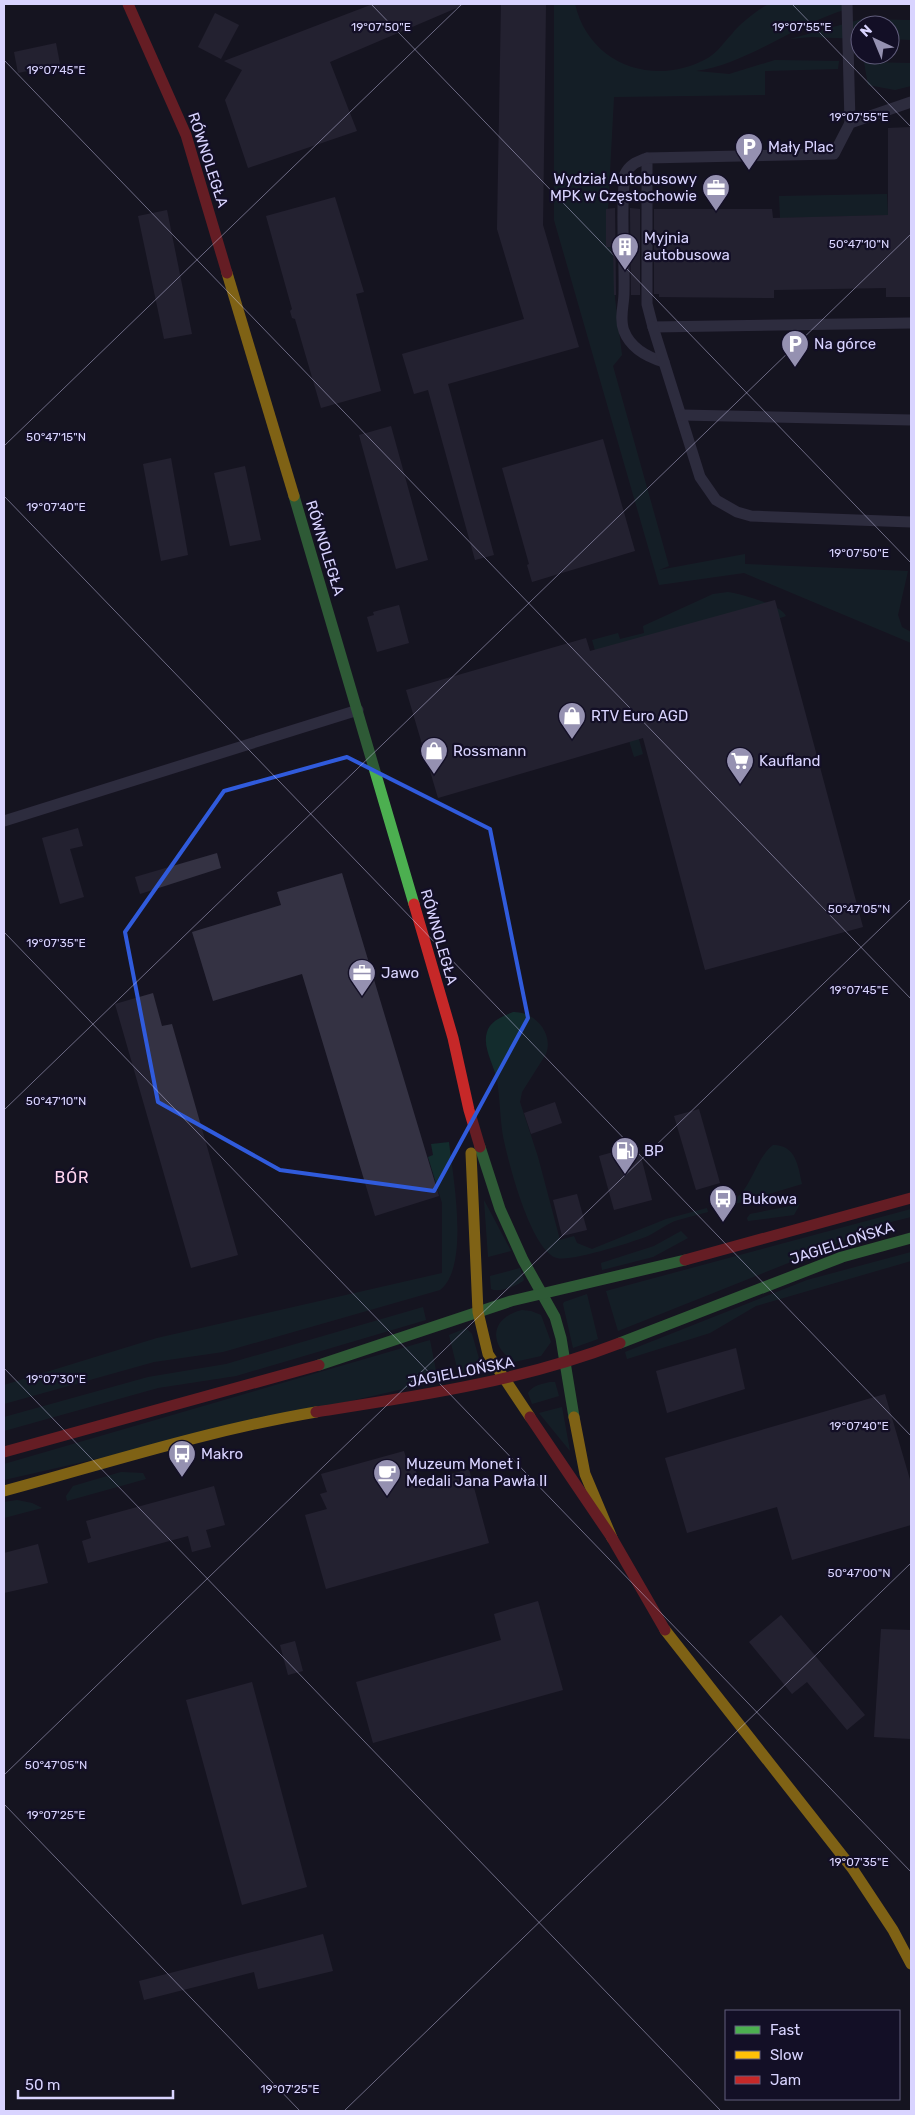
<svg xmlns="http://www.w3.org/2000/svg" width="915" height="2115" viewBox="0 0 915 2115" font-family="Rubik,sans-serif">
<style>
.green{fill:#132c2d}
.building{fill:#343243}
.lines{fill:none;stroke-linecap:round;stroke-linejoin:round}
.lane{stroke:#4a4962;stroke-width:11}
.fast{stroke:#4caf50;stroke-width:11}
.slow{stroke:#ffc107;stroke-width:11}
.jam{stroke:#c62828;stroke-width:11}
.marked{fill:none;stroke:#305bdc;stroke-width:4;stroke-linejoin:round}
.ticks{fill:none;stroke:#d9d4ff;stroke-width:1;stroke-opacity:0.45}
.labels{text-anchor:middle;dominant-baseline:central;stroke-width:4.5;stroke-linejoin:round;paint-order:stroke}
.poi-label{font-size:15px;fill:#d9d4ff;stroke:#130f26;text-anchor:start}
.street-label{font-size:15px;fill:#d9d4ff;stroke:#130f26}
.neighbourhood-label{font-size:16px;letter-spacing:1px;fill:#ffd6f0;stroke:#130f26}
.ticks-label{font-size:12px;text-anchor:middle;fill:#d9d4ff;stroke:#130f26;stroke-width:4.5;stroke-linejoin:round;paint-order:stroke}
</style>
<rect width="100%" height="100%" fill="#161421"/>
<g class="green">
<path d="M554,4h21c14,61 80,84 133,54 10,-6 16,-16 24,-24 6,-9 25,-24 35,-29 6,-4 68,-1 80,-1v5c-51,15 -100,55 -151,62l33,3 46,-14 64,1 -1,8 -73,2v24l-151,2 -8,150h7l2,51 7,57 -9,11 56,200 -10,4 86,-16v10l163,7 -10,44 4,12 9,5v11l-167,-70 -85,12 -105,-365z"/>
<polygon points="862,19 911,20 911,40 890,39 890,25 860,25 860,39 811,37 790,39"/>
<polygon points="864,62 911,63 911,86 895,90 868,85"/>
<polygon points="887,194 888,215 780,218 779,196"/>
<path d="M728,592c13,2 53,13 58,24l-20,7 -148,40 25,91 -9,3 -8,-26 -7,3 -27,-94 26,-7 2,6 24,-6 -1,-7 70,-32z"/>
<path d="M513,1012c21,-1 41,21 33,42l-24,38 -2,10 18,55 22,83 14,-4 3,7 15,6 74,-30 41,-11 1,4c-10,3 -20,5 -30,8 -10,3 -20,11 -30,16 -15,6 -78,26 -91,22 -26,-7 -49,-97 -54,-122 -3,-18 -3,-38 -6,-56 -3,-15 -15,-33 -10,-48 3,-11 16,-16 26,-20z"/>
<path d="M449,1142c4,35 21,125 -9,148l-217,62 -69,10 -150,42v-19l153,-47 285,-65v-70l-14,-46 5,-2 -2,-11z"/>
<path d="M773,1145c23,0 25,21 29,39l-87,26 -1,-4c5,-1 11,-2 16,-4 22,-11 24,-42 43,-57z"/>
<polygon points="484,1200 511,1251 488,1257"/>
<polygon points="800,1204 794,1215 748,1221 747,1218 750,1214"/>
<polygon points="911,1209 911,1217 891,1222 618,1331 606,1291"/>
<polygon points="681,1231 688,1238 653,1257 602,1270 601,1263 654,1246"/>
<polygon points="911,1252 911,1261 756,1306 710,1333 627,1359 625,1352 807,1280"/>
<path d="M520,1268l4,12c-7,6 -25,13 -33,9l-1,-13z"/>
<polygon points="587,1294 598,1339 573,1348 563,1304 564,1302"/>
<polygon points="423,1307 426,1320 236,1376 158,1388 4,1431 4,1417 148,1377 226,1364"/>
<path d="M522,1310l9,1 10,4 10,27 -10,14 -27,6c-25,-17 -25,-44 8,-52z"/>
<polygon points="466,1328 472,1334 482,1369 481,1371 459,1376 449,1335"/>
<polygon points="430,1340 438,1381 4,1480 4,1464"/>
<path d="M550,1382h5l4,14 -27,8 -4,-11c5,-8 14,-9 22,-11z"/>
<polygon points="562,1407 570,1451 539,1413"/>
<polygon points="121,1472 143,1473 146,1479 67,1501 66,1496 73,1486"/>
<polygon points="17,1500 32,1503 42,1508 4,1518 4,1502"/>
</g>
<g class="building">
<polygon points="373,4 466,4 330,62 357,131 248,168 225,100 242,70 224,61"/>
<polygon points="501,4 546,4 543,225 579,347 448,384 494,555 475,560 428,390 414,394 402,354 524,319 497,229"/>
<polygon points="215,13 239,25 221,59 198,47"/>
<polygon points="56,43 60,64 18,73 14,52"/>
<polygon points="911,127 911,297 886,297 886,288 774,290 774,298 659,297 659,294 654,294 654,209 772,209 773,218 888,215 888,128"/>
<polygon points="335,197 364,292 356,294 381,391 321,408 295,319 292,318 290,311 292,309 266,216"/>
<polygon points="615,208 616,293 616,295 614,295 613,247 606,247 606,209"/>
<polygon points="630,208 640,209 640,295 631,295"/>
<polygon points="167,210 192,334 164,339 138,216"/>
<polygon points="391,426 428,560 396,569 359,435"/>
<polygon points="603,439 635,551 532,582 527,565 529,564 502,468"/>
<polygon points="171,458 188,555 161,561 143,464"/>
<polygon points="245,466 261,540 230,546 214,473"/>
<polygon points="775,600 863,927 705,970 643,738 438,798 406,690 586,638 590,651"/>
<polygon points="399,605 409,643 377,652 367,617 374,615 373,612"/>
<polygon points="78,828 83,846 70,849 84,897 60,904 42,838"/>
<polygon points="217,853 221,868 140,894 135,877"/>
<polygon points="342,873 439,1196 375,1216 302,974 213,1001 192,932 281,905 277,892"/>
<polygon points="153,993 162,1026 172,1024 238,1255 191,1268 115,1004"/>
<polygon points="555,1102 562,1123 531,1134 524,1113"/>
<polygon points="699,1109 720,1183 696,1190 674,1116"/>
<polygon points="638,1145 652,1200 614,1210 599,1156"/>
<polygon points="577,1194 587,1230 562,1236 553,1200"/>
<polygon points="736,1348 745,1389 667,1413 656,1371"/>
<polygon points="885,1394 911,1483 911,1525 792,1560 777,1507 687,1533 665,1458"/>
<polygon points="404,1451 409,1469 415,1467 419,1483 469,1469 489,1543 326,1589 305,1515 327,1509 320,1494 327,1492 321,1474"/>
<polygon points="214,1486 225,1525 206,1530 211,1547 192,1552 188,1536 88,1563 82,1541 91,1538 86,1521"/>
<polygon points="38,1544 48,1583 4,1593 4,1553"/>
<polygon points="538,1601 563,1690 373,1743 356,1682 501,1640 494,1614"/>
<polygon points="781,1615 865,1715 847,1730 807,1682 792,1694 749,1642"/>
<polygon points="881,1629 911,1630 911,1739 874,1737"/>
<polygon points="295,1641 303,1671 288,1675 280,1645"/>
<polygon points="252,1682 307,1887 242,1905 186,1700"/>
<polygon points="323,1934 333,1971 258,1989 254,1972 144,2000 139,1981"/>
</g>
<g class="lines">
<g class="lane">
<polyline points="847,4 850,123"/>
<polyline points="911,102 850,123 834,154 647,158 647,304 653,327 911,323"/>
<path d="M647,158c-10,4 -17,6 -22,16 -5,39 0,80 -1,119 0,12 -5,26 0,38 7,18 23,26 40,31"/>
<polyline points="653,327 700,477 716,500 737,512 751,516 911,522"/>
<polyline points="681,415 911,420"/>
<polyline points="4,821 358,710"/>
</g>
<g class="fast">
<polyline points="294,496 414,904"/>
<polyline points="480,1147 500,1209 523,1260 555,1317 561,1338 574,1417"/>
<polyline points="620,1343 842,1257 911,1238"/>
<polyline points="319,1365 511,1301 685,1260"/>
</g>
<g class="slow">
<polyline points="227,273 294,496"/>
<polyline points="471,1153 478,1312 488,1354 530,1417"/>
<polyline points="574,1417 585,1474 612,1538"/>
<path d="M4,1491c103,-28 206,-61 312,-79"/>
<polyline points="665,1630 852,1868 893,1930 911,1964"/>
</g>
<g class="jam">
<polyline points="128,4 186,135 227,273"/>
<polyline points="414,904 453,1038 469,1110 480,1147"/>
<polyline points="685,1260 911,1198"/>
<path d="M316,1412c103,-16 206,-31 304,-69"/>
<polyline points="530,1417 612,1538 665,1630"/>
<polyline points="4,1452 319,1365"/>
</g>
</g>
<path d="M0 0H915V2115H0ZM347,757l143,72 38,189 -94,173 -154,-21 -122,-68 -33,-170 99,-141z" fill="#161421" fill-opacity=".55" fill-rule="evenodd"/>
<path class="marked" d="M347,757l143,72 38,189 -94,173 -154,-21 -122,-68 -33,-170 99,-141z"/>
<path class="ticks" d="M371,4l540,559M792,4l119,123M4,60l907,939M4,446l458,-442M4,496l907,940M4,932l907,940M4,1110l907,-876M4,1368l717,743M4,1775l907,-876M4,1804l296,307M344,2111l567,-548"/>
<defs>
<symbol id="parking-pin" viewBox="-11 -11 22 30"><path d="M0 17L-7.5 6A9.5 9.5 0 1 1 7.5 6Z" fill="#9591b1" stroke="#130f26"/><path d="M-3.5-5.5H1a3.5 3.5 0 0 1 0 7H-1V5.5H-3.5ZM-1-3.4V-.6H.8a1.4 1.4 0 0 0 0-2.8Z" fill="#fff"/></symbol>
<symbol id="office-pin" viewBox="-11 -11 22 30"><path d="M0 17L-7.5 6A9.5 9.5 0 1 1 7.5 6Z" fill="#9591b1" stroke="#130f26"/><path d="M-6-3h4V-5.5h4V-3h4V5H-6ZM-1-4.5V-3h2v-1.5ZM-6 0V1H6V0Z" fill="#fff"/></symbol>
<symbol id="building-pin" viewBox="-11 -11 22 30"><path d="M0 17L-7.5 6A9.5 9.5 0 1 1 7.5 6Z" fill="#9591b1" stroke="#130f26"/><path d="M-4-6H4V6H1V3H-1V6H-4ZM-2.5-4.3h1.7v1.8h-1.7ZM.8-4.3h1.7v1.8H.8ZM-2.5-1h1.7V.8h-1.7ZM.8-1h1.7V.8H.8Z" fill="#fff"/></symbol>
<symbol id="shop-pin" viewBox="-11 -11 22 30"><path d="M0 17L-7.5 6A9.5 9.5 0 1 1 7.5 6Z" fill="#9591b1" stroke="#130f26"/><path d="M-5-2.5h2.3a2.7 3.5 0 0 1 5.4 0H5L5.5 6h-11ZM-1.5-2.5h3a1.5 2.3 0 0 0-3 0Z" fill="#fff"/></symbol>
<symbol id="supermarket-pin" viewBox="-11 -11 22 30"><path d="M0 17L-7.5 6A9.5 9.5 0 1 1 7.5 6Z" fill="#9591b1" stroke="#130f26"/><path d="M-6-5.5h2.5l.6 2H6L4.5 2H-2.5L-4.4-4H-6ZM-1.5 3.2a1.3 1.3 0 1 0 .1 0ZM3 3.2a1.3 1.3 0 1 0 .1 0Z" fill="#fff"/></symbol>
<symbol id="fuel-pin" viewBox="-11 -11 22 30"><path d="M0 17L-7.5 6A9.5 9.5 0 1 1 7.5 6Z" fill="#9591b1" stroke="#130f26"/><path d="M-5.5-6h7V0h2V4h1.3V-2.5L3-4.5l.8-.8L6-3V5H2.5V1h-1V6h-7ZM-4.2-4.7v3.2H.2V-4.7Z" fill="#fff"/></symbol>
<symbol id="bus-pin" viewBox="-11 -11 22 30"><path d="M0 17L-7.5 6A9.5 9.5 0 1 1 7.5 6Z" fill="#9591b1" stroke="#130f26"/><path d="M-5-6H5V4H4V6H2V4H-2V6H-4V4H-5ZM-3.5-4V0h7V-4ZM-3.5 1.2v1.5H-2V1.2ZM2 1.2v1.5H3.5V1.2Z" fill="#fff"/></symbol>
<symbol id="cafe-pin" viewBox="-11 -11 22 30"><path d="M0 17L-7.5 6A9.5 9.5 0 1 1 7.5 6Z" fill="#9591b1" stroke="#130f26"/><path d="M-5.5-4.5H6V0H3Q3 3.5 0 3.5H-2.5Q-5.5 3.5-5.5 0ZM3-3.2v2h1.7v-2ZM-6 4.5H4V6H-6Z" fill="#fff"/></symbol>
</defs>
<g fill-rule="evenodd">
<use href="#parking-pin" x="733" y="131" width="32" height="43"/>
<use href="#office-pin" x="700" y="172" width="32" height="43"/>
<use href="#building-pin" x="609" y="231" width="32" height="43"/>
<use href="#parking-pin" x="779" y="328" width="32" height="43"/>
<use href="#shop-pin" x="556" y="700" width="32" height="43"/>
<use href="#shop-pin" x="418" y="735" width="32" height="43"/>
<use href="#supermarket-pin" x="724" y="745" width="32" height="43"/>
<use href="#office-pin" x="346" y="957" width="32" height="43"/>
<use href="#fuel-pin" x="609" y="1135" width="32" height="43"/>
<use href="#bus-pin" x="707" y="1183" width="32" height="43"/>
<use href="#bus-pin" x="166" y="1438" width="32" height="43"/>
<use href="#cafe-pin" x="371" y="1457" width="32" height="43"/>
</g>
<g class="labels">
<g class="poi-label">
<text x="768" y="147">Mały Plac</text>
<text x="697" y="179" text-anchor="end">Wydział Autobusowy<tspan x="697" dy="17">MPK w Częstochowie</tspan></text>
<text x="644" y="238">Myjnia<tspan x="644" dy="17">autobusowa</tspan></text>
<text x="814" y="344">Na górce</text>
<text x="591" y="716">RTV Euro AGD</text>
<text x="453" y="751">Rossmann</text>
<text x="759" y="761">Kaufland</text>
<text x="381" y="973">Jawo</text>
<text x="644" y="1151">BP</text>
<text x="742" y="1199">Bukowa</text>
<text x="201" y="1454">Makro</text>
<text x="406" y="1464">Muzeum Monet i<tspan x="406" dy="17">Medali Jana Pawła II</tspan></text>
</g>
<g class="street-label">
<text transform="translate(208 160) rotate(72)">RÓWNOLEGŁA</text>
<text transform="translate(325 548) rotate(73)">RÓWNOLEGŁA</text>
<text transform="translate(439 937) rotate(74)">RÓWNOLEGŁA</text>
<text transform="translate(842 1243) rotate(-18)">JAGIELLOŃSKA</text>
<text transform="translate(461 1372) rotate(-11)">JAGIELLOŃSKA</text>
</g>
<g class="neighbourhood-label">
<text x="72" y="1177">BÓR</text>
</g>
</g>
<g class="ticks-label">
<text x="381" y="31">19°07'50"E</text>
<text x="802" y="31">19°07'55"E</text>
<text x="56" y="74">19°07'45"E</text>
<text x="859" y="121">19°07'55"E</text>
<text x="859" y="248">50°47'10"N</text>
<text x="56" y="441">50°47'15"N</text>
<text x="56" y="511">19°07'40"E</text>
<text x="859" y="557">19°07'50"E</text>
<text x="859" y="913">50°47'05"N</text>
<text x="56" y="947">19°07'35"E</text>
<text x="859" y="994">19°07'45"E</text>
<text x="56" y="1105">50°47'10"N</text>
<text x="56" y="1383">19°07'30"E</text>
<text x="859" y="1430">19°07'40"E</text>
<text x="859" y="1577">50°47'00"N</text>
<text x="56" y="1769">50°47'05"N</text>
<text x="56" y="1819">19°07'25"E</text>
<text x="859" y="1866">19°07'35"E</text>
<text x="290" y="2093">19°07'25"E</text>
</g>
<rect width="915" height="2115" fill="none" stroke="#d9d4ff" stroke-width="10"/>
<rect x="725" y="2010" width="175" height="90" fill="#130f26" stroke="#625e7d"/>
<rect x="735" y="2026" width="25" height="8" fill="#4caf50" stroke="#625e7d"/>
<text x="770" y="2035" font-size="15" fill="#d9d4ff">Fast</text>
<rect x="735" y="2051" width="25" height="8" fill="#ffc107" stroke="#625e7d"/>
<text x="770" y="2060" font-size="15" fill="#d9d4ff">Slow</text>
<rect x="735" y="2076" width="25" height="8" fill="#c62828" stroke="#625e7d"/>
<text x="770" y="2085" font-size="15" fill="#d9d4ff">Jam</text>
<g transform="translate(875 40) rotate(316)"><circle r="24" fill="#130f26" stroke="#625e7d"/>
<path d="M0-4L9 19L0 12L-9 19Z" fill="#9591b1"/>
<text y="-8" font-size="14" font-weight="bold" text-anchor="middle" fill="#d9d4ff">N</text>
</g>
<path d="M18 2090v8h155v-8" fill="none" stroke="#d9d4ff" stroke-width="2.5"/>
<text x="25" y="2090" font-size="15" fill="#d9d4ff" stroke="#130f26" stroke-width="4" paint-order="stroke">50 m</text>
</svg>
